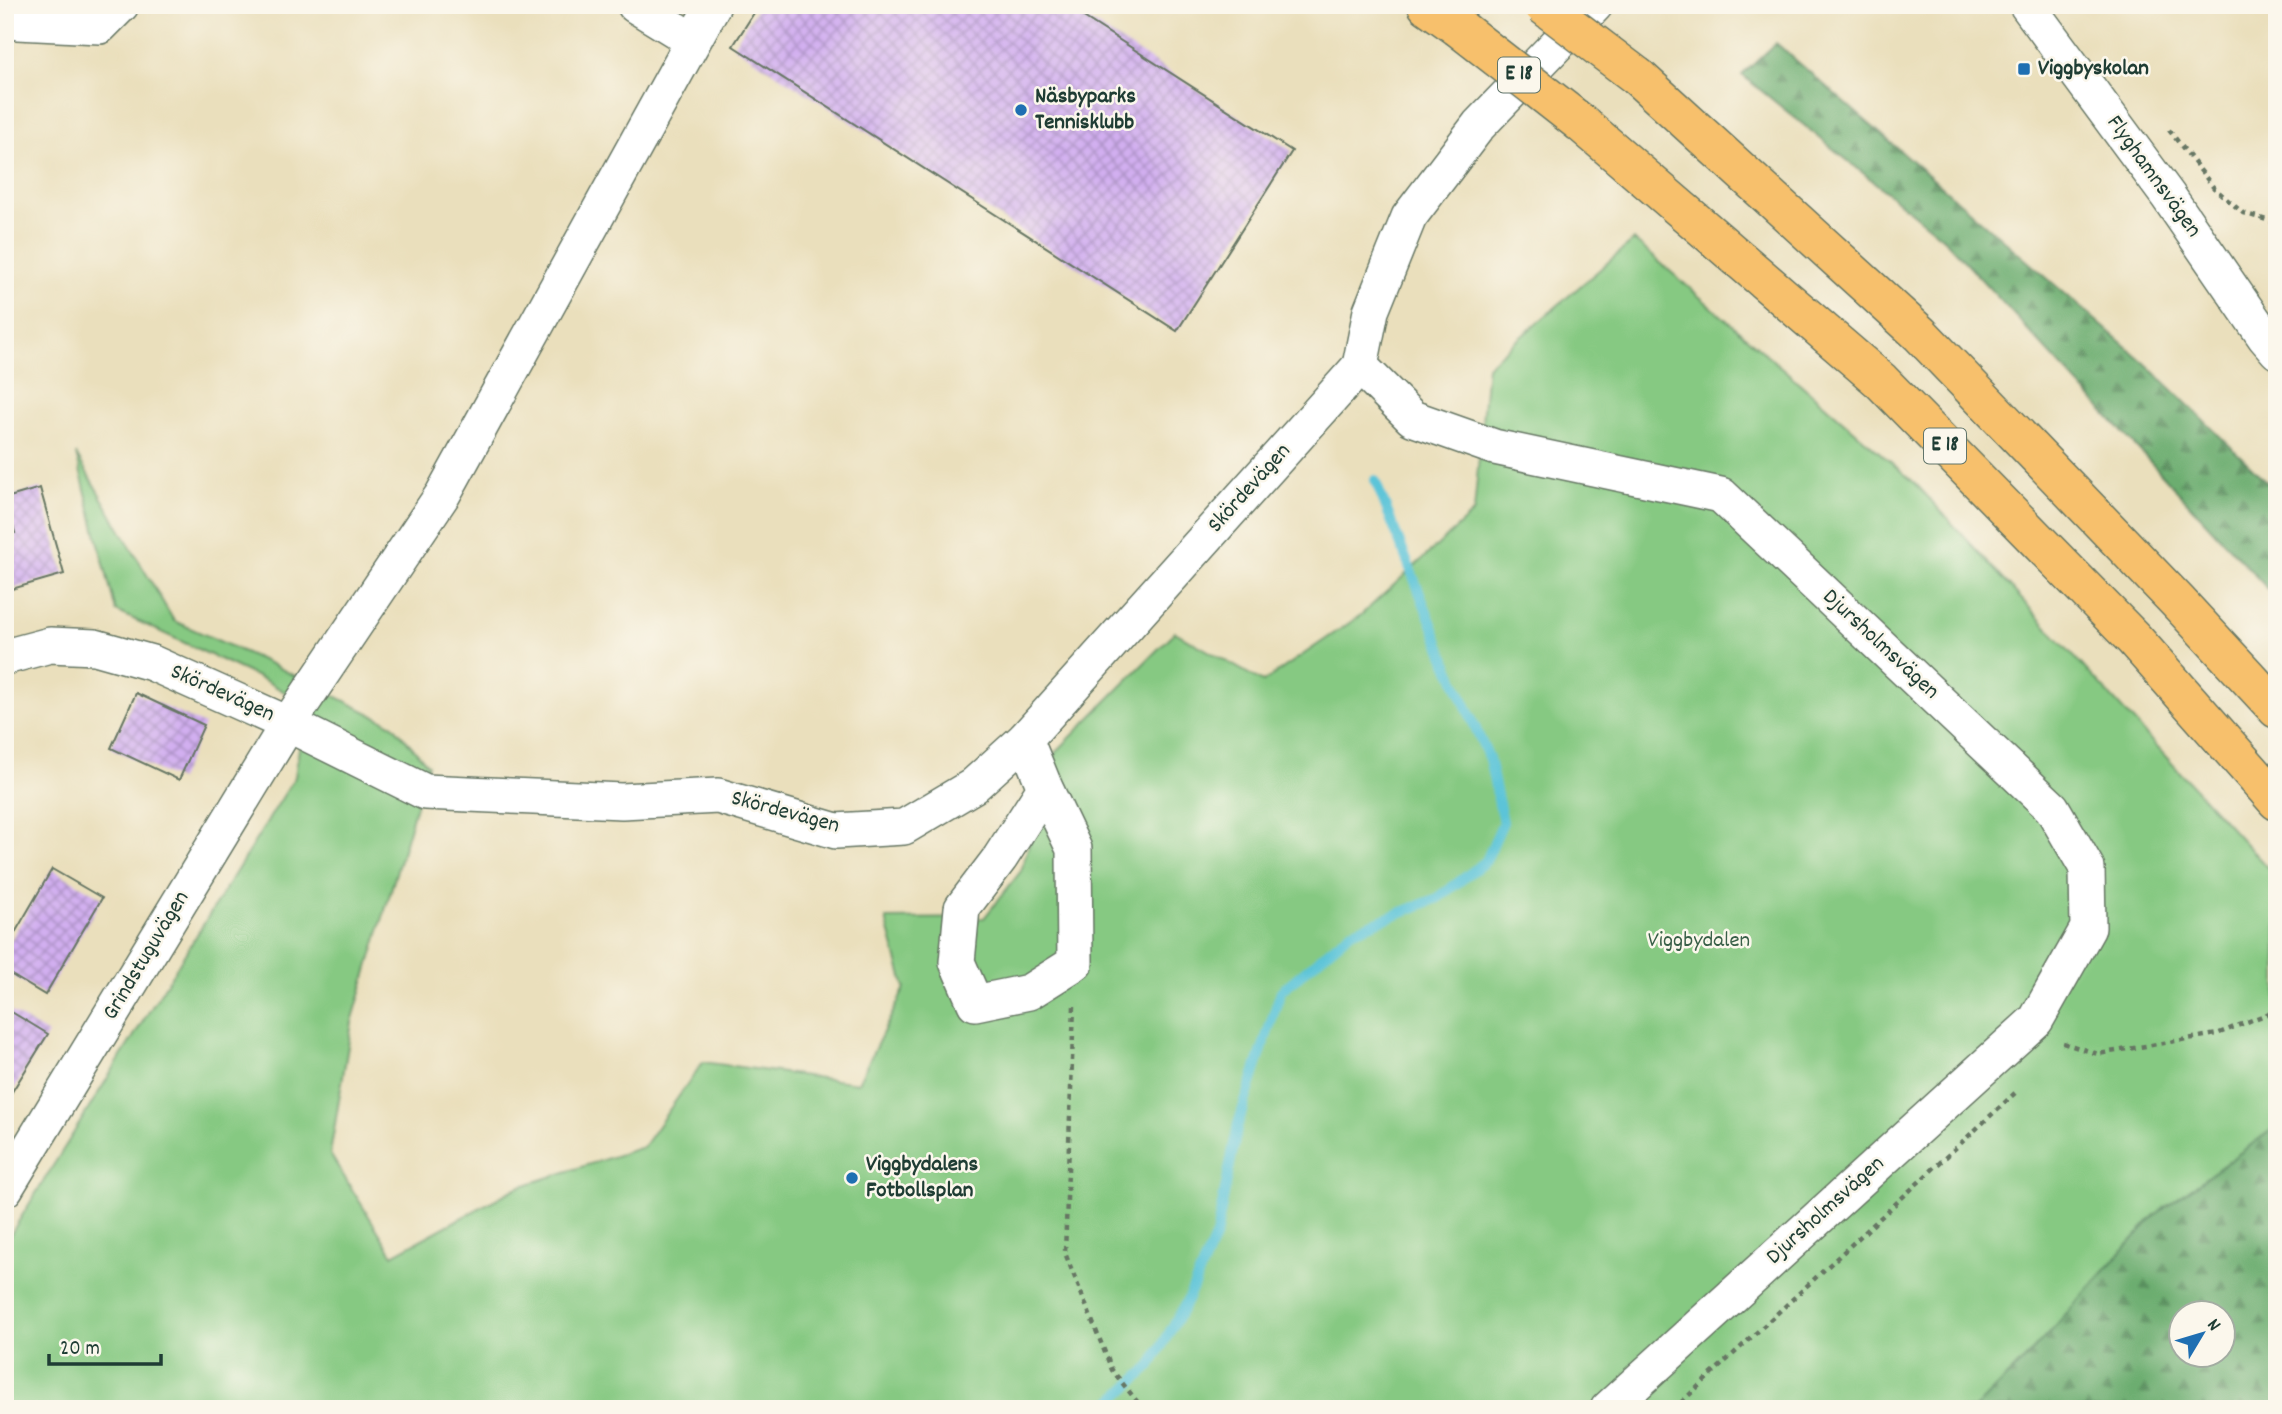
<svg xmlns="http://www.w3.org/2000/svg" width="2282" height="1414" viewBox="0 0 2282 1414" font-family="Dekko,sans-serif">
<style>
.green{fill:#86c982;stroke:#52835b;stroke-width:2}
.forest{fill:url(#forest-firs);stroke:#467552;stroke-width:2;fill-rule:evenodd}
.lines{fill:none;stroke-linecap:round;stroke-linejoin:round}
.stream{stroke:#5cc4d8;stroke-width:10}
.building{fill:url(#building-cross-hatch)}
.minor-casing{stroke:#667664;stroke-width:38}
.highway-casing{stroke:#667664;stroke-width:41}
.path{stroke:#667664;stroke-width:4.5;stroke-dasharray:5 5;stroke-linecap:butt}
.minor{stroke:#fff;stroke-width:35}
.highway{stroke:#f7c06c;stroke-width:38}
.highway-bridge-casing{stroke:#667664;stroke-width:41;stroke-linecap:butt}
.highway-bridge{stroke:#f7c06c;stroke-width:38}
.poi-dot{fill:#1f6fb2;stroke:#fbf7ec;stroke-width:2.5}
.labels{text-anchor:middle;dominant-baseline:central;stroke-width:5;stroke-linejoin:round;paint-order:stroke}
.shield{fill:#fbf7ec;stroke:#61756b;stroke-width:2}
.shield-label{font-size:21px;font-weight:bold;fill:#1f3d34}
.poi-label{font-size:23px;font-weight:bold;fill:#1f3d34;stroke:#fbf7ec;text-anchor:start}
.street-label{font-size:23px;fill:#1f3d34;stroke:#fbf7ec}
.park-label{font-size:23px;fill:#396048;stroke:#fbf7ec}
</style>
<defs>
<pattern id="forest-firs" width="22" height="20" patternUnits="userSpaceOnUse" patternTransform="scale(1.75)"><rect width="22" height="20" fill="#6cad70"/><path d="M5 1l3.5 6h-7zM16 11l3.5 6h-7z" fill="#588e5d"/></pattern>
<pattern id="building-cross-hatch" width="8" height="8" patternUnits="userSpaceOnUse" patternTransform="scale(1.75)"><rect width="8" height="8" fill="#d2aff0"/><path d="M0 0l8 8M0 8l8-8" fill="none" stroke="#aa90c3"/></pattern>
</defs>
<rect width="100%" height="100%" fill="#fbf7ec"/>
<filter id="ink" filterUnits="userSpaceOnUse"><feTurbulence type="fractalNoise" baseFrequency=".0143" numOctaves="2"/><feDisplacementMap in="SourceGraphic" scale="14" xChannelSelector="R" yChannelSelector="G"/><feConvolveMatrix kernelMatrix="1 2 1 2 8 2 1 2 1" color-interpolation-filters="sRGB"/></filter>
<filter id="wash" filterUnits="userSpaceOnUse"><feTurbulence type="fractalNoise" baseFrequency=".00686" numOctaves="4" result="noise"/><feDisplacementMap in="SourceGraphic" scale="28" xChannelSelector="R" yChannelSelector="G"/><feGaussianBlur stdDeviation="1.57" result="paint"/><feColorMatrix in="noise" values="0 0 0 0 0 0 0 0 0 0 0 0 0 0 0 0 0 1.4 0 .05"/><feComposite in="paint" operator="in"/></filter>
<g filter="url(#wash)">
<rect width="100%" height="100%" fill="#eadfbc"/>
<polygon class="green" points="1634,240 1916,484 2277,878 2277,1126 2155,1215 2031,1353 1975,1409 5,1409 5,1243 295,777 305,704 264,680 116,611 76,454 174,621 273,665 393,725 428,765 352,1022 330,1154 393,1255 516,1188 643,1147 703,1062 858,1083 905,988 886,919 984,918 1021,871 1056,752 1175,632 1263,682 1361,615 1474,512 1487,366"/>
<g class="forest">
<polygon points="1776,43 2145,363 2277,492 2277,599 1942,237 1742,75"/>
<path d="M2277,1126v283h-302l56,-56 124,-138zM2180,1312h42v42h-42z"/>
</g>
<g class="lines">
<polyline class="stream" points="1103,1409 1150,1367 1187,1301 1216,1236 1238,1124 1281,991 1351,932 1438,898 1486,861 1503,822 1489,759 1447,662 1375,480"/>
</g>
<g id="blocks">
<g class="building">
<polygon points="759,5 1065,5 1292,151 1177,331 733,46"/>
<polygon points="40,488 64,574 5,591 5,535 15,533 6,498"/>
<polygon points="136,693 204,725 179,780 111,748"/>
<polygon points="52,869 102,898 45,995 5,971 5,950"/>
<polygon points="5,1008 48,1034 5,1103"/>
</g>
</g>
</g>
<g filter="url(#ink)">
<use href="#blocks" fill-opacity="0" stroke="#667664" stroke-width="2"/>
<g class="lines">
<defs>
<g id="minor">
<polyline points="635,5 692,40"/>
<polyline points="1595,5 1479,125 1409,217 1371,311 1360,366 1412,418 1494,447 1721,495 2052,808 2087,868 2088,928 2036,1020 1608,1409"/>
<polyline points="2027,5 2168,196 2265,337 2277,351"/>
<polyline points="5,18 17,22 100,26 121,5"/>
<polyline points="5,657 50,645 95,647 152,663 288,724 425,792 622,801 718,796 836,831 904,827 973,786 1025,739 1360,366"/>
<polyline points="1025,739 1045,788 1074,849 1075,963 1029,992 975,1003 957,962 962,908 1000,858 1045,788"/>
<polyline points="5,1189 288,724 443,494 713,5"/>
</g>
<g id="highway">
<polyline points="1427,5 1458,27"/>
<polyline points="1638,77 1920,334 2178,602 2277,709"/>
<polyline points="1581,123 1881,381 2134,639 2277,801"/>
</g>
</defs>
<use href="#minor" class="minor-casing"/>
<use href="#highway" class="highway-casing"/>
<g class="path">
<polyline points="2169,130 2214,188 2243,213 2277,223"/>
<polyline points="1074,1006 1065,1253 1112,1370 1143,1409"/>
<polyline points="2063,1043 2098,1054 2217,1034 2277,1010"/>
<polyline points="1674,1409 2015,1093"/>
</g>
<use href="#minor" class="minor"/>
<use href="#highway" class="highway"/>
<defs>
<g id="highway-bridge">
<polyline points="1543,5 1638,77"/>
<polyline points="1458,27 1581,123"/>
</g>
</defs>
<use href="#highway-bridge" class="highway-bridge-casing"/>
<use href="#highway-bridge" class="highway-bridge"/>
</g>
</g>
<g class="poi-dot">
<rect x="2017" y="62" width="14" height="14" rx="3.5"/>
<circle cx="1021" cy="110" r="7"/>
<circle cx="852" cy="1178" r="7"/>
</g>
<g class="labels">
<g class="shield">
<rect x="1498" y="57.5" width="42" height="35" rx="5"/>
<rect x="1924" y="428.5" width="42" height="35" rx="5"/>
</g>
<g class="shield-label">
<text x="1519" y="75">E 18</text>
<text x="1945" y="446">E 18</text>
</g>
<g class="poi-label">
<text x="2038" y="69">Viggbyskolan</text>
<text x="1035" y="97">Näsbyparks<tspan x="1035" dy="26">Tennisklubb</tspan></text>
<text x="866" y="1165">Viggbydalens<tspan x="866" dy="26">Fotbollsplan</tspan></text>
</g>
<g class="street-label">
<text transform="translate(2153 177) rotate(54)">Flyghamnsvägen</text>
<text transform="translate(1250 489) rotate(-48)">Skördevägen</text>
<text transform="translate(1880 645) rotate(43)">Djursholmsvägen</text>
<text transform="translate(222 694) rotate(24)">Skördevägen</text>
<text transform="translate(785 813) rotate(15)">Skördevägen</text>
<text transform="translate(147 956) rotate(-59)">Grindstuguvägen</text>
<text transform="translate(1826 1211) rotate(-42)">Djursholmsvägen</text>
</g>
<g class="park-label">
<text x="1699" y="941">Viggbydalen</text>
</g>
</g>
<rect width="2282" height="1414" fill="none" stroke="#fbf7ec" stroke-width="28"/>
<g transform="translate(2202 1334) rotate(52)"><circle r="33" fill="#fbf7ec" stroke="#a3ada2" stroke-width="2"/>
<path d="M0-5L12 26L0 18L-12 26Z" fill="#1f6fb2"/>
<text y="-10" font-size="19" font-weight="bold" text-anchor="middle" fill="#1f3d34">N</text>
</g>
<path d="M49 1354v10h112v-10" fill="none" stroke="#1f3d34" stroke-width="3.5"/>
<text x="60" y="1354" font-size="21" fill="#1f3d34" stroke="#fbf7ec" stroke-width="5" paint-order="stroke">20 m</text>
</svg>
